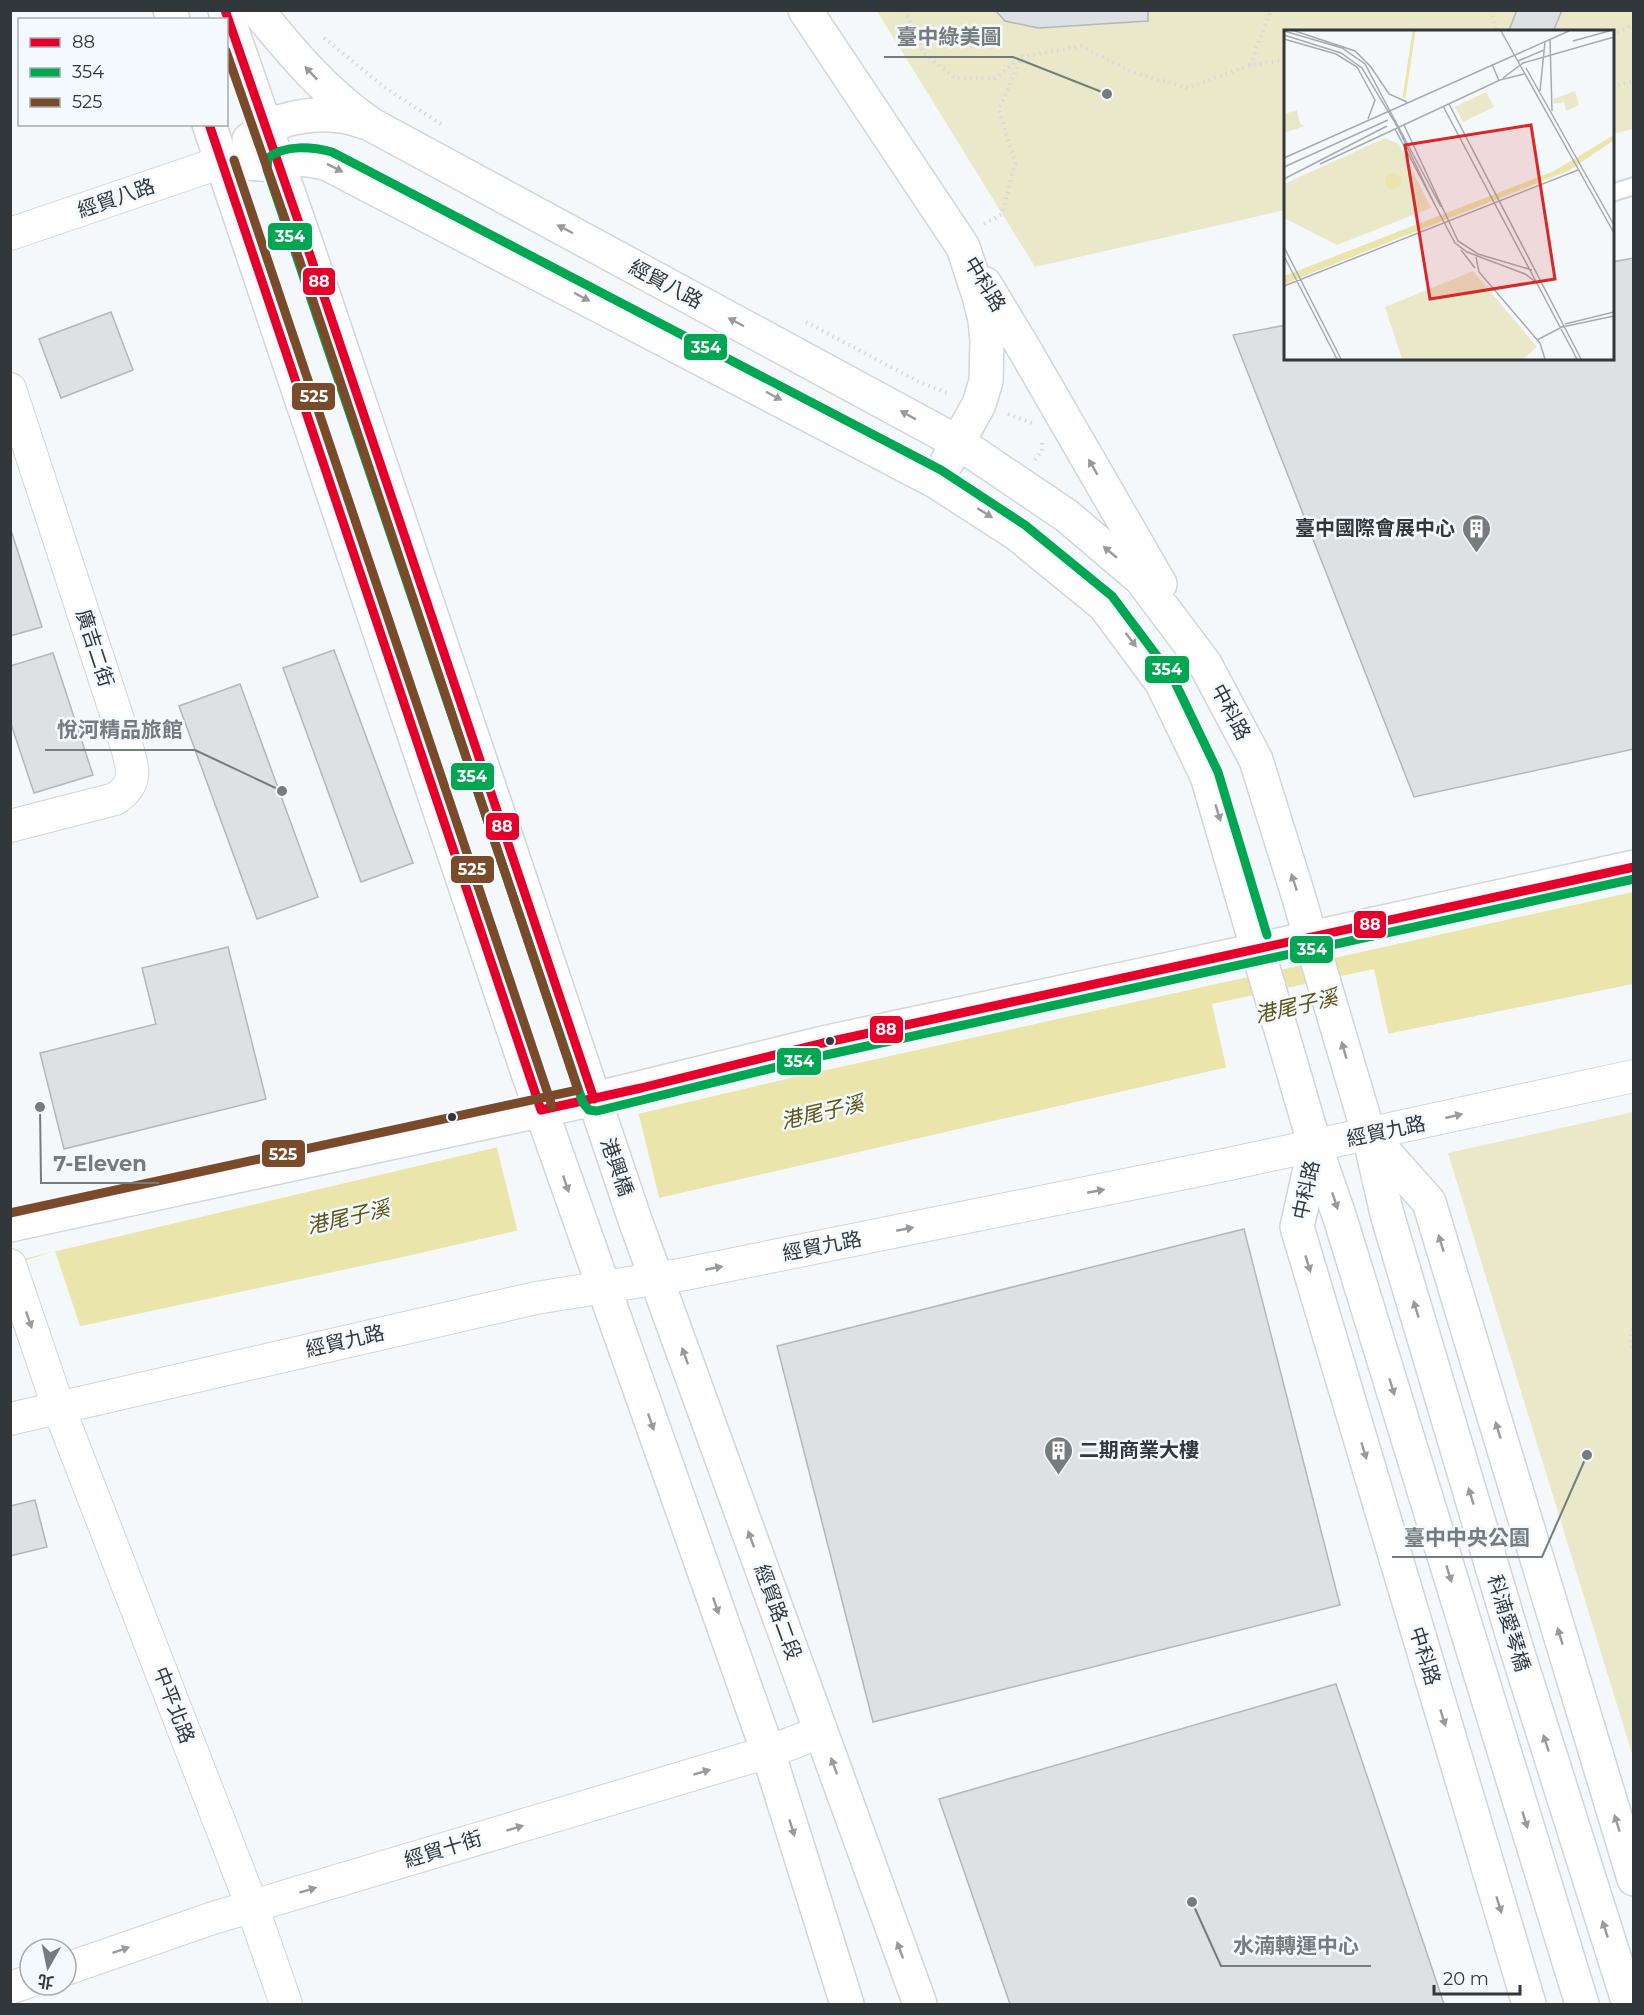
<svg xmlns="http://www.w3.org/2000/svg" width="1644" height="2015" viewBox="0 0 1644 2015" font-family="Montserrat,'Noto Sans TC',sans-serif">
<style>
.green{fill:#e9e8c8}
.water{fill:#e9e5ab}
.pier{fill:#f5f8fb}
.building{fill:#dde1e4;stroke:#b3b7ba;stroke-width:1.5}
.lines{fill:none;stroke-linecap:round;stroke-linejoin:round}
.service-casing{stroke:#d2d6d9;stroke-width:20}
.minor-casing{stroke:#d2d6d9;stroke-width:34}
.tertiary-casing{stroke:#d2d6d9;stroke-width:36}
.path{stroke:#d6d8da;stroke-width:4;stroke-dasharray:1.5 4.5;stroke-linecap:butt}
.service{stroke:#fefefe;stroke-width:16}
.minor{stroke:#fefefe;stroke-width:32}
.tertiary{stroke:#fefefe;stroke-width:33}
.bus-1-casing{stroke:#f3f9fd;stroke-width:14}
.bus-2-casing{stroke:#f3f9fd;stroke-width:14}
.bus-3-casing{stroke:#f3f9fd;stroke-width:14}
.bus-1{stroke:#e4002b;stroke-width:9}
.bus-2{stroke:#00a651;stroke-width:9}
.bus-3{stroke:#7a4b2a;stroke-width:9}
.oneway{fill:#989a9c}
.bus-dot{fill:#31373b;stroke:#f3f9fd;stroke-width:2}
.labels{text-anchor:middle;dominant-baseline:central;stroke-width:5;stroke-linejoin:round;paint-order:stroke}
.street-label{font-size:20px;fill:#31373b;stroke:#f3f9fd}
.poi-label{font-size:20px;font-weight:bold;fill:#31373b;stroke:#f3f9fd;text-anchor:end}
.water-label{font-size:21px;font-style:italic;fill:#5a5416;stroke:#f3f9fd}
.inset-river{fill:none;stroke:#e9e5ab;stroke-width:3}
.inset-road{fill:none;stroke:#a7abae;stroke-width:1.5}
.view{fill:#d62828;fill-opacity:0.15;stroke:#d62828;stroke-width:3}
.inset-edge{fill:none;stroke:#31373b;stroke-width:3}
.leader{fill:none;stroke:#767b7e;stroke-width:2}
.callout-dot{fill:#767b7e;stroke:#f3f9fd;stroke-width:2}
.callout-label{font-size:21px;text-anchor:middle;font-weight:bold;fill:#767b7e;stroke:#f3f9fd;stroke-width:5;stroke-linejoin:round;paint-order:stroke}
.line-badge{stroke:#f3f9fd;stroke-width:2}
.badge-label{font-size:16px;text-anchor:middle;font-weight:bold;fill:#fff}
</style>
<rect width="100%" height="100%" fill="#f5f8fb"/>
<g class="green">
<polygon points="877,11 1633,11 1633,129 1613,134 1612,32 1286,32 1285,210 1035,267"/>
<polygon points="1633,1112 1634,1112 1633,1757 1448,1153"/>
</g>
<polygon class="water" points="1633,892 1633,984 1254,1061 403,1257 11,1341 10,1262 795,1077"/>
<g class="pier">
<polygon points="1374,969 1389,1037 1227,1071 1212,1004"/>
<polygon points="638,1111 660,1201 518,1233 496,1144"/>
<polygon points="55,1251 81,1329 10,1344 11,1265"/>
</g>
<g class="building">
<polygon points="995,10 1148,10 1148,21 1038,28 1005,21"/>
<polygon points="1517,10 1562,10 1553,32 1512,32 1509,30"/>
<polygon points="1634,258 1634,749 1414,797 1233,335 1286,325 1286,358 1612,358 1612,262"/>
<polygon points="111,312 133,370 61,398 39,339"/>
<polygon points="10,527 42,627 10,636"/>
<polygon points="334,650 413,863 361,882 283,668"/>
<polygon points="53,653 93,775 34,793 10,721 10,666"/>
<polygon points="240,684 318,897 257,919 179,706"/>
<polygon points="228,947 266,1099 64,1149 40,1053 156,1024 142,968"/>
<polygon points="1244,1229 1340,1605 873,1722 777,1346"/>
<polygon points="35,1500 47,1547 10,1556 10,1506"/>
<polygon points="1336,1684 1444,2004 1010,2004 939,1799"/>
</g>
<g class="lines">
<defs>
<polyline id="service" points="1612,193 1634,186"/>
<g id="minor">
<polyline points="10,234 222,162"/>
<path d="M10,389l116,355c7,25 13,39 -11,55l-105,27"/>
<polyline points="10,1265 58,1406 252,1906 286,2004"/>
<polyline points="10,1419 536,1298 685,1274 1229,1164 1634,1076"/>
<polyline points="66,1969 213,1918 768,1752 821,1732"/>
<polyline points="10,1988 30,1981"/>
</g>
<g id="tertiary">
<polyline points="170,10 173,20"/>
<polyline points="225,10 310,255 635,1220 920,2004"/>
<path d="M257,10c35,43 69,84 115,115l587,318 108,73 74,63 64,85 51,96 40,128 73,247 18,79 129,433 113,357"/>
<polyline points="805,10 963,247 979,296 985,320 987,340 986,381 979,404 947,462"/>
<polyline points="209,124 528,1073 768,1752 847,2004"/>
<path d="M249,140c6,-4 12,-11 19,-14 30,-12 65,-16 96,-4"/>
<polyline points="222,162 278,165 302,159 326,163 935,481 1017,534 1104,605 1162,683 1207,776 1315,1146 1340,1218 1582,2004"/>
<polyline points="985,284 1026,352 1160,584"/>
<polyline points="1372,1138 1429,1202 1634,1879"/>
<polyline points="1315,1146 1297,1227 1529,2004"/>
<polyline points="10,1225 594,1099 823,1043 1179,967 1634,867"/>
</g>
</defs>
<use href="#service" class="service-casing"/>
<use href="#minor" class="minor-casing"/>
<use href="#tertiary" class="tertiary-casing"/>
<g class="path">
<polyline points="905,10 923,52 954,78 995,78 1021,57"/>
<polyline points="1491,10 1496,32"/>
<polyline points="1612,35 1634,24"/>
<polyline points="324,38 384,87 444,126"/>
<polyline points="1250,65 1271,10"/>
<polyline points="1612,86 1634,81"/>
<polyline points="984,224 1002,214 1015,163 999,109 1022,57 1081,46 1132,72 1188,88 1250,65 1286,60"/>
<polyline points="806,322 919,382 950,394"/>
<polyline points="1008,414 1032,423"/>
<polyline points="1035,460 1042,451 1042,443"/>
<polyline points="1634,1323 1630,1339 1634,1355"/>
</g>
<use href="#service" class="service"/>
<use href="#minor" class="minor"/>
<use href="#tertiary" class="tertiary"/>
<defs>
<g id="bus-1">
<polyline points="225,10 310,255 594,1099"/>
<polyline points="209,124 541,1110 641,1088 823,1043 1634,867"/>
</g>
<path id="bus-2" d="M1267,935l-49,-163 -46,-96 -60,-80 -87,-71 -84,-55 -609,-318c-19,-5 -47,-8 -64,6l-1,11 316,934 6,7 8,1 229,-56 808,-176"/>
<g id="bus-3">
<polyline points="234,160 552,1106"/>
<polyline points="10,1213 578,1090 299,259 226,51"/>
</g>
</defs>
<use href="#bus-1" class="bus-1-casing"/>
<use href="#bus-2" class="bus-2-casing"/>
<use href="#bus-3" class="bus-3-casing"/>
<use href="#bus-1" class="bus-1"/>
<use href="#bus-2" class="bus-2"/>
<use href="#bus-3" class="bus-3"/>
</g>
<defs><path id="oneway-solid" d="M-6-.8H1V-3.2L6.5 0L1 3.2V.8H-6Z" transform="scale(1.5)"/></defs>
<g class="oneway">
<use href="#oneway-solid" transform="translate(311 73) rotate(-133)"/>
<use href="#oneway-solid" transform="translate(335 168) rotate(27)"/>
<use href="#oneway-solid" transform="translate(565 229) rotate(-152)"/>
<use href="#oneway-solid" transform="translate(582 297) rotate(28)"/>
<use href="#oneway-solid" transform="translate(736 322) rotate(-152)"/>
<use href="#oneway-solid" transform="translate(774 396) rotate(28)"/>
<use href="#oneway-solid" transform="translate(908 415) rotate(-151)"/>
<use href="#oneway-solid" transform="translate(1093 467) rotate(-120)"/>
<use href="#oneway-solid" transform="translate(985 513) rotate(32)"/>
<use href="#oneway-solid" transform="translate(1110 552) rotate(-140)"/>
<use href="#oneway-solid" transform="translate(1131 640) rotate(53)"/>
<use href="#oneway-solid" transform="translate(1218 813) rotate(73)"/>
<use href="#oneway-solid" transform="translate(1294 882) rotate(-108)"/>
<use href="#oneway-solid" transform="translate(1344 1050) rotate(-106)"/>
<use href="#oneway-solid" transform="translate(1454 1116) rotate(-13)"/>
<use href="#oneway-solid" transform="translate(566 1184) rotate(71)"/>
<use href="#oneway-solid" transform="translate(1096 1191) rotate(-11)"/>
<use href="#oneway-solid" transform="translate(1335 1201) rotate(72)"/>
<use href="#oneway-solid" transform="translate(905 1229) rotate(-11)"/>
<use href="#oneway-solid" transform="translate(1441 1243) rotate(-107)"/>
<use href="#oneway-solid" transform="translate(1308 1264) rotate(73)"/>
<use href="#oneway-solid" transform="translate(714 1268) rotate(-11)"/>
<use href="#oneway-solid" transform="translate(1416 1309) rotate(-107)"/>
<use href="#oneway-solid" transform="translate(29 1320) rotate(71)"/>
<use href="#oneway-solid" transform="translate(685 1356) rotate(-110)"/>
<use href="#oneway-solid" transform="translate(1392 1387) rotate(73)"/>
<use href="#oneway-solid" transform="translate(651 1422) rotate(71)"/>
<use href="#oneway-solid" transform="translate(1498 1430) rotate(-107)"/>
<use href="#oneway-solid" transform="translate(1364 1451) rotate(73)"/>
<use href="#oneway-solid" transform="translate(1471 1496) rotate(-107)"/>
<use href="#oneway-solid" transform="translate(751 1539) rotate(-110)"/>
<use href="#oneway-solid" transform="translate(1449 1574) rotate(73)"/>
<use href="#oneway-solid" transform="translate(716 1606) rotate(71)"/>
<use href="#oneway-solid" transform="translate(1560 1636) rotate(-107)"/>
<use href="#oneway-solid" transform="translate(1443 1718) rotate(73)"/>
<use href="#oneway-solid" transform="translate(1546 1743) rotate(-108)"/>
<use href="#oneway-solid" transform="translate(834 1766) rotate(-110)"/>
<use href="#oneway-solid" transform="translate(702 1772) rotate(-17)"/>
<use href="#oneway-solid" transform="translate(1525 1820) rotate(73)"/>
<use href="#oneway-solid" transform="translate(1617 1823) rotate(-107)"/>
<use href="#oneway-solid" transform="translate(515 1828) rotate(-17)"/>
<use href="#oneway-solid" transform="translate(792 1828) rotate(73)"/>
<use href="#oneway-solid" transform="translate(308 1890) rotate(-17)"/>
<use href="#oneway-solid" transform="translate(1499 1905) rotate(73)"/>
<use href="#oneway-solid" transform="translate(1605 1929) rotate(-108)"/>
<use href="#oneway-solid" transform="translate(121 1950) rotate(-19)"/>
<use href="#oneway-solid" transform="translate(900 1950) rotate(-110)"/>
</g>
<defs>
<symbol id="building-pin" viewBox="-11 -11 22 30"><path d="M0 17L-7.5 6A9.5 9.5 0 1 1 7.5 6Z" fill="#767b7e" stroke="#f3f9fd"/><path d="M-4-6H4V6H1V3H-1V6H-4ZM-2.5-4.3h1.7v1.8h-1.7ZM.8-4.3h1.7v1.8H.8ZM-2.5-1h1.7V.8h-1.7ZM.8-1h1.7V.8H.8Z" fill="#fff"/></symbol>
</defs>
<g fill-rule="evenodd">
<use href="#building-pin" x="1460" y="512" width="33" height="45"/>
<use href="#building-pin" x="1042" y="1434" width="33" height="45"/>
</g>
<g class="bus-dot">
<circle cx="830" cy="1041" r="5"/>
<circle cx="452" cy="1117" r="5"/>
</g>
<g class="labels">
<g class="street-label">
<text transform="translate(116 198) rotate(-19)">經貿八路</text>
<text transform="translate(666 284) rotate(28)">經貿八路</text>
<text transform="translate(985 284) rotate(59)">中科路</text>
<text transform="translate(95 648) rotate(72)">廣吉二街</text>
<text transform="translate(1231 712) rotate(62)">中科路</text>
<text transform="translate(1386 1131) rotate(-12)">經貿九路</text>
<text transform="translate(617 1167) rotate(71)">港興橋</text>
<text transform="translate(1306 1190) rotate(-78)">中科路</text>
<text transform="translate(822 1246) rotate(-11)">經貿九路</text>
<text transform="translate(345 1341) rotate(-13)">經貿九路</text>
<text transform="translate(778 1612) rotate(70)">經貿路二段</text>
<text transform="translate(1509 1623) rotate(73)">科湳愛琴橋</text>
<text transform="translate(1425 1656) rotate(73)">中科路</text>
<text transform="translate(174 1705) rotate(69)">中平北路</text>
<text transform="translate(443 1849) rotate(-17)">經貿十街</text>
</g>
<g class="poi-label">
<text x="1455" y="528">臺中國際會展中心</text>
<text x="1079" y="1450" text-anchor="start">二期商業大樓</text>
</g>
<g class="water-label">
<text transform="translate(1296 1006) rotate(-13)">港尾子溪</text>
<text transform="translate(822 1112) rotate(-13)">港尾子溪</text>
<text transform="translate(348 1217) rotate(-13)">港尾子溪</text>
</g>
</g>
<g transform="translate(1284 30)">
<rect width="330" height="330" fill="#f5f8fb"/>
<path d="M291,61l4,14 -13,6 -2,-9 -10,2 -1,-5zM202,62l8,15 -31,15 -8,-15zM13,80l3,14 5,2 -21,7v-19zM101,108l14,6 32,64 -94,37 -53,-27v-34zM189,241l64,76 -14,12h-121l-17,-52z" fill="#e9e8c8"/>
<path d="M330,105v5l-44,30 -286,114v-8l270,-105zM101 151a8 8 0 1 1 16 0a8 8 0 1 1-16 0Z" fill="#e9e5ab"/>
<path class="inset-river" d="M120,68l10,-67"/>
<path class="inset-road" d="M0,1l58,17 23,16 76,143M11,1l60,20 16,16 18,27 18,8M217,1l113,202M0,5l57,18 21,15 35,58 40,83M0,9l52,15 21,13 18,33 -7,19M266,9l2,72M289,11l36,-10M234,31l26,-11M208,34l7,17M242,38l88,157M219,48l20,-15 91,-26M256,61l5,-49M165,74l132,255M159,76l134,253M120,95l54,116 20,13 54,16M111,99l60,114 12,9 58,22 12,9M0,128l285,-127M36,134l180,-84 24,-6M0,137l104,-47M0,149l103,-53M0,217l57,112M177,220l14,18M0,226l53,103M192,227l3,15 61,71 5,16M0,256l294,-116M281,294l49,-12M253,310l25,-13 52,-11"/>
<path class="view" d="M247,95l24,154 -125,20 -25,-154z"/>
<rect width="330" height="330" class="inset-edge"/>
</g>
<path class="leader" d="M1107 94L1013 57H884M282 791L195 750H45M40 1107L41 1183H159M1587 1455L1542 1557H1392M1192 1902L1221 1966H1371"/>
<g class="callout-dot">
<circle cx="1107" cy="94" r="6"/>
<circle cx="282" cy="791" r="6"/>
<circle cx="40" cy="1107" r="6"/>
<circle cx="1587" cy="1455" r="6"/>
<circle cx="1192" cy="1902" r="6"/>
</g>
<g class="callout-label">
<text x="949" y="44">臺中綠美圖</text>
<text x="120" y="737">悅河精品旅館</text>
<text x="100" y="1171">7-Eleven</text>
<text x="1467" y="1545">臺中中央公園</text>
<text x="1296" y="1953">水湳轉運中心</text>
</g>
<g class="line-badge">
<rect x="267" y="222" width="46" height="29" rx="6" fill="#00a651"/>
<rect x="302" y="267" width="34" height="29" rx="6" fill="#e4002b"/>
<rect x="683" y="333" width="45" height="28" rx="6" fill="#00a651"/>
<rect x="291" y="382" width="45" height="29" rx="6" fill="#7a4b2a"/>
<rect x="1144" y="655" width="46" height="29" rx="6" fill="#00a651"/>
<rect x="450" y="762" width="45" height="29" rx="6" fill="#00a651"/>
<rect x="485" y="812" width="35" height="29" rx="6" fill="#e4002b"/>
<rect x="450" y="855" width="45" height="29" rx="6" fill="#7a4b2a"/>
<rect x="1353" y="910" width="34" height="29" rx="6" fill="#e4002b"/>
<rect x="1289" y="935" width="45" height="29" rx="6" fill="#00a651"/>
<rect x="869" y="1015" width="35" height="29" rx="6" fill="#e4002b"/>
<rect x="776" y="1047" width="46" height="29" rx="6" fill="#00a651"/>
<rect x="261" y="1139" width="45" height="29" rx="6" fill="#7a4b2a"/>
</g>
<g class="badge-label">
<text x="290" y="242">354</text>
<text x="319" y="287">88</text>
<text x="706" y="353">354</text>
<text x="314" y="402">525</text>
<text x="1167" y="675">354</text>
<text x="472" y="782">354</text>
<text x="502" y="832">88</text>
<text x="472" y="875">525</text>
<text x="1370" y="930">88</text>
<text x="1312" y="955">354</text>
<text x="886" y="1035">88</text>
<text x="799" y="1067">354</text>
<text x="283" y="1160">525</text>
</g>
<rect width="1644" height="2015" fill="none" stroke="#31373b" stroke-width="24"/>
<rect x="18" y="18" width="210" height="108" fill="#f3f9fd" stroke="#a5abaf" stroke-width="1.5"/>
<rect x="30" y="38" width="30" height="9" fill="#e4002b" stroke="#a5abaf" stroke-width="1.5"/>
<text x="72" y="48" font-size="18" fill="#31373b">88</text>
<rect x="30" y="68" width="30" height="9" fill="#00a651" stroke="#a5abaf" stroke-width="1.5"/>
<text x="72" y="78" font-size="18" fill="#31373b">354</text>
<rect x="30" y="98" width="30" height="9" fill="#7a4b2a" stroke="#a5abaf" stroke-width="1.5"/>
<text x="72" y="108" font-size="18" fill="#31373b">525</text>
<g transform="translate(48 1967) rotate(189)"><circle r="28" fill="#f3f9fd" stroke="#a5abaf" stroke-width="1.5"/>
<path d="M0-4.5L10 22L0 15L-10 22Z" fill="#767b7e"/>
<text y="-9" font-size="16" font-weight="bold" text-anchor="middle" fill="#31373b">北</text>
</g>
<path d="M1434 1985v9h86v-9" fill="none" stroke="#31373b" stroke-width="3"/>
<text x="1443" y="1985" font-size="18" fill="#31373b" stroke="#f3f9fd" stroke-width="4.5" paint-order="stroke">20 m</text>
</svg>
